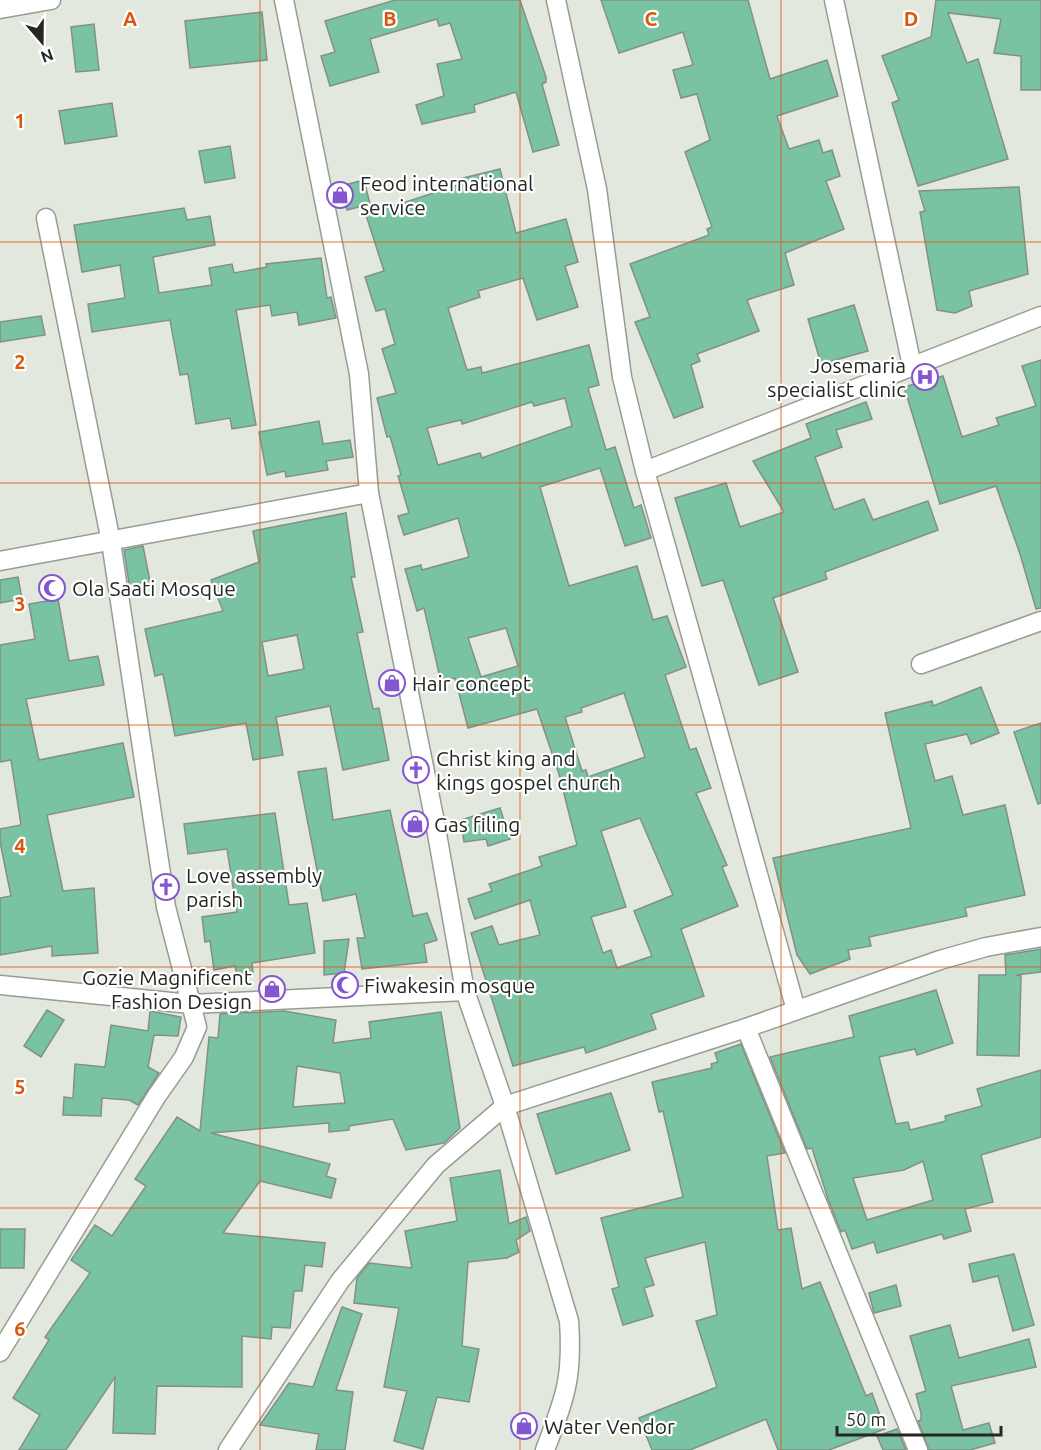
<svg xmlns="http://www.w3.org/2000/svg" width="1041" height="1450" viewBox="0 0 1041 1450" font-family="Ubuntu,sans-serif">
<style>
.building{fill:#79c2a2;stroke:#83908a;stroke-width:1.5;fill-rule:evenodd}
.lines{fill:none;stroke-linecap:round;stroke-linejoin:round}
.street-casing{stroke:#969d92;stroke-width:21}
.street{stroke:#fff;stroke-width:18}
.grid{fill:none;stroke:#de560d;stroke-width:1.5;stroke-opacity:0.55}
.labels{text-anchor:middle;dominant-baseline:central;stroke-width:4.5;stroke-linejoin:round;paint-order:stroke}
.poi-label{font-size:21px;fill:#252723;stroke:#fff;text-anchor:start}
.grid-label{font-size:20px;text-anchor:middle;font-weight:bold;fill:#de560d;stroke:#fff;stroke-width:4.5;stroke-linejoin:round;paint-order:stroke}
</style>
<rect width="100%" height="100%" fill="#e2e8dd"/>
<g class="building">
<polygon points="395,0 520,0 546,77 546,82 542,84 559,145 533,152 516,92 474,105 475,112 422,124 416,105 444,96 437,64 462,59 450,23 439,26 437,19 370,39 379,72 330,86 321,56 335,52 325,21"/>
<polygon points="601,0 748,0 770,79 827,60 838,96 777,116 789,149 819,140 823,153 832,150 840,176 826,181 844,229 785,253 794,285 747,300 759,331 697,354 700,361 691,365 703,407 674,418 635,322 650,317 630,264 709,235 707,229 712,227 685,152 710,140 697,94 681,98 673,70 693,65 683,32 619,53"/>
<polygon points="936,0 1041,0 1041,90 1021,90 1021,56 994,53 1001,19 948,13 967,63 978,59 1008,159 918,186 892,103 899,100 882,56 931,37"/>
<polygon points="262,12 267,60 190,68 185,21"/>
<polygon points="94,24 99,70 76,72 71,27"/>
<polygon points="112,103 117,136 65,144 59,111"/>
<polygon points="230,146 235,178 205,183 199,151"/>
<path d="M500,169l16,64 50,-14 12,43 -13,4 13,41 -41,13 -14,-42 -45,13 2,6 -32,11 19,62 14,-3 1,6 107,-28 10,40 -11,3 18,62 9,-3 19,61 7,-3 10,33 -26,8 -25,-78 -60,19 29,99 68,-20 16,54 14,-4 19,51 -21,8 25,75 6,-2 15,40 -15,5 31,72 -5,2 16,39 -57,23 23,67 -53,18 5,15 -70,24 -2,-6 -71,19 -42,-133 21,-7 7,19 41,-10 -10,-35 -55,19 -7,-20 24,-8 -3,-7 53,-18 -3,-9 38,-12 -18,-71 -22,-65 -69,19 -13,-50 -14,4 -17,-74 -7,3 -12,-42 16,-4 1,5 47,-13 -11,-39 -54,17 -6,-19 11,-3 -11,-37 3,-1 -11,-39 -3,1 -10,-39 19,-5 -14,-44 13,-5 -10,-35 -9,2 -11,-34 19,-6 -18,-56 95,-31 -2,-5zM565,398l7,28 -90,32 -2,-5 -42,12 -11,-37 34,-8 1,4 70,-22 2,4zM506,628l12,38 -37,11 -13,-39zM624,693l21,64 -57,20 -2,-7 -4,1 -17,-54 17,-5 -1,-4zM640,818l33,77 -39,16 18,45 -35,12 -6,-18 -8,3 -12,-36 35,-10 -25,-76z"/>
<polygon points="364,180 370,204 347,210 341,186"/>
<polygon points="1019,187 1028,274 969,291 972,306 955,313 937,310 920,212 925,211 919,191"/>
<polygon points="184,208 187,220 210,216 215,245 153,257 159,293 212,285 209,268 232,264 234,273 267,267 266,264 321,258 327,298 331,297 336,318 299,325 297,312 272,316 270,305 236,310 256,425 232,429 230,418 196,424 188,374 180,375 170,320 92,332 88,304 125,298 120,265 82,272 74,225"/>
<polygon points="854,305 868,351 821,364 808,319"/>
<polygon points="41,316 45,335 0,342 0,322"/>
<polygon points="1041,360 1041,608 1036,609 1020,554 996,486 940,504 904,387 943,376 962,437 999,425 996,418 1036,406 1022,366"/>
<polygon points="866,402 872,419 836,430 842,447 815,457 834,510 864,499 873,520 928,501 938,530 825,572 827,579 773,598 798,672 759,685 723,580 702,586 675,498 726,483 740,527 784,512 753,461 811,438 806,424"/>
<polygon points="319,421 323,444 350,440 353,457 326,461 328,470 286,477 285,471 267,475 259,432"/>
<path d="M346,513l9,64h-4l12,55 -6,1 16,76 6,-1 10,52 -46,10 -13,-64 -54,11 7,38 -30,5 -7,-37 -71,13 -12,-62 -8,2 -10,-47 78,-18 -12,-31 48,-18 -6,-31zM297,635l7,34 -36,7 -6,-34z"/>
<polygon points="143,546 151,586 130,590 124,550"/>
<polygon points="18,577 22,599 0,603 0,580"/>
<polygon points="58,599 69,661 98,656 104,685 26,699 39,760 123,743 134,797 47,815 63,891 94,888 98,953 52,956 52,946 0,955 0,898 11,896 0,842 0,829 21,825 11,760 0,762 0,645 35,639 29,604"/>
<polygon points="981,687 999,733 971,744 967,734 925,744 935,781 952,776 963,815 1005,805 1025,895 965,908 967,916 869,937 871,946 848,950 850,959 810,974 797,955 773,858 911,828 885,713 932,701 933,706"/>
<polygon points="1041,723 1041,803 1038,804 1014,732"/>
<polygon points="326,768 333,820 390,810 413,916 427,913 437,940 424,944 427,962 362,969 357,938 365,938 356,894 323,901 298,772"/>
<polygon points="500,808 510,839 488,846 486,839 464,842 461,820"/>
<polygon points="275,813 289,905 307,903 315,953 252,963 253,973 237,976 235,966 214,970 210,941 205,942 202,917 237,912 227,849 188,854 184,824"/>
<polygon points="349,939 344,973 324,975 324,941"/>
<polygon points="1041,949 1041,972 1016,975 1021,976 1019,1056 977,1055 979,975 1006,975 1005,955"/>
<path d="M936,990l17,53 -36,12 -2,-6 -36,8 17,67 12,-2 2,8 36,-9 -1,-5 37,-10 -5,-17 64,-19v67l-60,18 12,47 -28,7 6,22 -27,8 -2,-5 -65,19 -3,-11 -22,7 -7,-19 -4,2 -13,-33 -16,-51 -5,1 -37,-92 84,-20 -5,-21zM923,1161l10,39 -66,20 -14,-42 51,-8z"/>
<polygon points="47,1010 64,1020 41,1057 24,1046"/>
<polygon points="150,1011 181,1017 178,1036 154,1035 148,1067 159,1073 138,1105 129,1100 102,1098 101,1116 63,1115 64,1097 73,1098 75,1064 105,1067 111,1025 148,1031"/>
<path d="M284,1011l52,9 -3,23 38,-5 -2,-16 72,-10 19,116 -16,15 -38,7 -13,-31 -44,7v4l-20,2v-9l-118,10 119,31 -4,12 10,3 -5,19 -71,-17 -37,52 102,10 -3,24 -17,-2 -3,26h-8l-4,37 -18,-1 -1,12 -29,-3v51l-85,-1 -2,48 -42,-1 2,-56 -49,73h-47l21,-35 -27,-17 36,-58 -4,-3 45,-64 -19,-13 24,-35 17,11 34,-50 -11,-7 42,-62 23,14 9,-94 9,1 2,-24zM297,1066l43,7 5,30 -52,4z"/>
<polygon points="741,1044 785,1153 767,1156 778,1230 791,1228 802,1289 820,1282 866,1396 872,1393 885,1429 829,1450 778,1450 766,1419 690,1450 652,1450 639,1418 717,1387 696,1321 717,1315 705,1242 645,1258 654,1285 644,1288 653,1316 623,1325 612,1289 619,1287 601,1218 683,1197 663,1111 659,1112 652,1082 712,1068 711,1064 718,1062 715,1053"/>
<polygon points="611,1093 630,1150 556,1174 537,1114"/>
<polygon points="500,1170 509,1224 526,1217 530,1231 516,1240 519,1252 507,1258 468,1262 462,1346 479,1349 469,1402 437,1397 423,1449 394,1441 407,1391 384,1387 399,1308 354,1303 357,1278 369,1263 412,1268 405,1231 457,1221 450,1178"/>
<polygon points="0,1229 25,1229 24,1268 0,1268"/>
<polygon points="1014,1254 1034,1325 1013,1331 998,1276 973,1282 969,1264"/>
<polygon points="896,1285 901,1306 874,1313 869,1293"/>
<polygon points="342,1307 362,1314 336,1390 353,1392 345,1450 316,1450 319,1434 260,1425 289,1383 313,1387"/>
<polygon points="950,1325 959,1358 1029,1339 1036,1367 951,1386 963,1430 989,1423 995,1443 970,1450 929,1450 918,1421 921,1420 921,1413 916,1394 926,1391 910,1336"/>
<polygon points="897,1429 906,1450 883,1450 877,1436"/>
</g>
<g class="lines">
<defs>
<g id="street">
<path d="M284,0l75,374 10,119 65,324 31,174 40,115 64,215c4,57 -4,77 -24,129"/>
<polyline points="556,0 597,189 622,377 645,471 796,1010"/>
<polyline points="834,0 912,366"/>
<polyline points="0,9 51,0"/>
<polyline points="645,471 1041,316"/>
<polyline points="0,561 369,493"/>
<polyline points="921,664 1041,621"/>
<polyline points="0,985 191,1004 465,991"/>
<polyline points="746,1028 918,1450"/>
<polyline points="0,1352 156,1097 184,1057 197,1027 166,907 111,542 46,218"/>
<polyline points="228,1450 340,1281 436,1165 505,1106 746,1028 940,960 986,947 1041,937"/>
</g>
</defs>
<use href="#street" class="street-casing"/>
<use href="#street" class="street"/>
</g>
<path class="grid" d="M260,0v1450M520,0v1450M781,0v1450M0,242h1041M0,483h1041M0,725h1041M0,967h1041M0,1208h1041"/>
<defs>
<symbol id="shop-ring" viewBox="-11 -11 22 22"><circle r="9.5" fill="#fff" stroke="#8456d0" stroke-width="1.5"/><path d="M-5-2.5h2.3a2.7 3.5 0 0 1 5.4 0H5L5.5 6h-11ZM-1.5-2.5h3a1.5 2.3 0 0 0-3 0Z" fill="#8456d0"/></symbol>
<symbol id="hospital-ring" viewBox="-11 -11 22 22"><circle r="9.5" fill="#fff" stroke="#8456d0" stroke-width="1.5"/><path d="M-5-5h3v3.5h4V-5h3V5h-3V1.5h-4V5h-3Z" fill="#8456d0"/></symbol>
<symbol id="mosque-ring" viewBox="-11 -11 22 22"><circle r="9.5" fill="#fff" stroke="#8456d0" stroke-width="1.5"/><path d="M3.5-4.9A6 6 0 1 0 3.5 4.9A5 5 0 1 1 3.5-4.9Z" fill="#8456d0"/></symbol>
<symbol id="church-ring" viewBox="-11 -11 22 22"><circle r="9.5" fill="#fff" stroke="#8456d0" stroke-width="1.5"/><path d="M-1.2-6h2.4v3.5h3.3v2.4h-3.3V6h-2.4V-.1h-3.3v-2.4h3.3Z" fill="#8456d0"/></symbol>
</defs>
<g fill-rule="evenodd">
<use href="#shop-ring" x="325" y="180" width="30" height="30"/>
<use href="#hospital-ring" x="910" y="362" width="30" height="30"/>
<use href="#mosque-ring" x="37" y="573" width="30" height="30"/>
<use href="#shop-ring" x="377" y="668" width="30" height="30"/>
<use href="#church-ring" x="401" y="755" width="30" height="30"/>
<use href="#shop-ring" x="400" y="809" width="30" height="30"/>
<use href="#church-ring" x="151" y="872" width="30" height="30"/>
<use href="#mosque-ring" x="330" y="970" width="30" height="30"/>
<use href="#shop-ring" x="257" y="974" width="30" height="30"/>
<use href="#shop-ring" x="509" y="1411" width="30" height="30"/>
</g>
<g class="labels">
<g class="poi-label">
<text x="360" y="183">Feod international<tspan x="360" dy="24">service</tspan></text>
<text x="906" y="365" text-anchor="end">Josemaria<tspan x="906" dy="24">specialist clinic</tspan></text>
<text x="72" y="588">Ola Saati Mosque</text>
<text x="412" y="683">Hair concept</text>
<text x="436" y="758">Christ king and<tspan x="436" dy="24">kings gospel church</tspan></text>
<text x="434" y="824">Gas filing</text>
<text x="186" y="875">Love assembly<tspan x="186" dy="24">parish</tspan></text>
<text x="252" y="977" text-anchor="end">Gozie Magnificent<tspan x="252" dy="24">Fashion Design</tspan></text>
<text x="364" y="985">Fiwakesin mosque</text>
<text x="544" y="1426">Water Vendor</text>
</g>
</g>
<g class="grid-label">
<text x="130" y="26">A</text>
<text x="390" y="26">B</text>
<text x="651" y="26">C</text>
<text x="911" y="26">D</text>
<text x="20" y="128">1</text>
<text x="20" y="369">2</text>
<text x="20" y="611">3</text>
<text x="20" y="853">4</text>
<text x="20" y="1094">5</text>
<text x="20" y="1336">6</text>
</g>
<g transform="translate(42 42) rotate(160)" stroke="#ffffff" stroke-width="4.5" paint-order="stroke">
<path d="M0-4.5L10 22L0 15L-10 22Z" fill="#252723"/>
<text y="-9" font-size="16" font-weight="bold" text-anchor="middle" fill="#252723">N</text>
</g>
<path d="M837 1426v9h164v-9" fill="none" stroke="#252723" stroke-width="3"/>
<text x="846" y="1426" font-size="18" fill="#252723" stroke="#ffffff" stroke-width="4.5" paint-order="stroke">50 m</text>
</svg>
